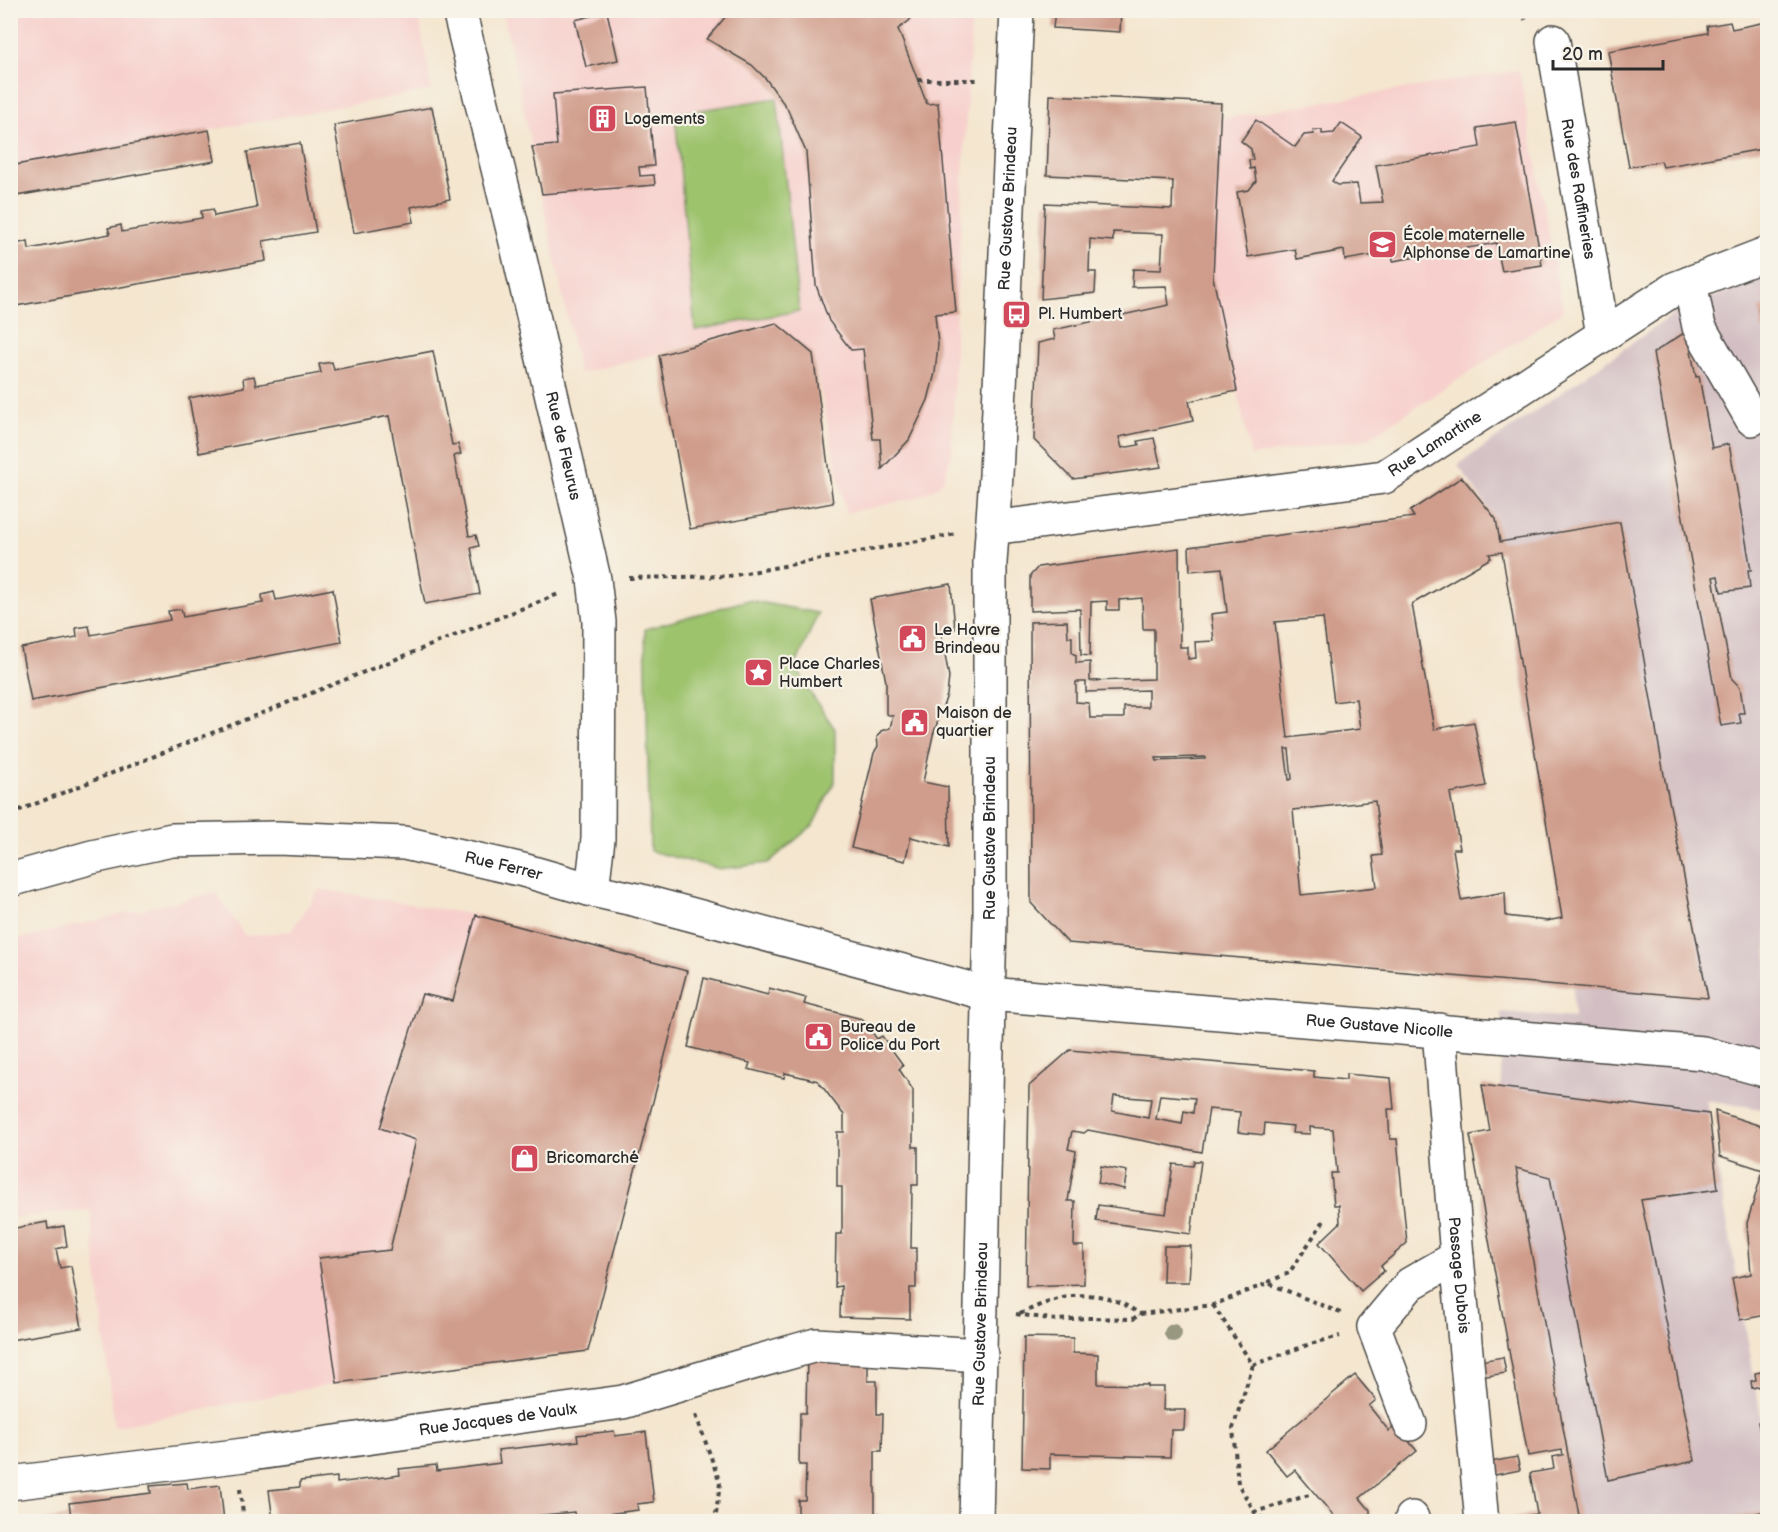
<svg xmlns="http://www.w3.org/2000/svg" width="1778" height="1532" viewBox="0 0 1778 1532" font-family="'Balsamiq Sans',sans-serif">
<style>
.built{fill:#f7d0cd}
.industrial{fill:#d2bec3}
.green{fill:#9dc36d;stroke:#64774c;stroke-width:1.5}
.building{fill:#d09d8c;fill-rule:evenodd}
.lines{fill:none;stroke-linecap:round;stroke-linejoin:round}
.minor-casing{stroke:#494744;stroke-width:36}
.path{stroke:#494744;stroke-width:4;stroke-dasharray:4.5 4.5;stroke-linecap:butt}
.minor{stroke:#fff;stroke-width:33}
.tree{fill:#989880}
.labels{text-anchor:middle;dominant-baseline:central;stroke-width:4.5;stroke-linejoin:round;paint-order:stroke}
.poi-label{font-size:16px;fill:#2b2b2b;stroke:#f7f3e8;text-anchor:start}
.street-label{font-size:16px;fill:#2b2b2b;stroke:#f7f3e8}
</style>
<rect width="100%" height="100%" fill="#f7f3e8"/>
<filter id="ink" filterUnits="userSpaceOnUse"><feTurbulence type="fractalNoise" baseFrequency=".0167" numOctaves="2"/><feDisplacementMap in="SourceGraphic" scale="12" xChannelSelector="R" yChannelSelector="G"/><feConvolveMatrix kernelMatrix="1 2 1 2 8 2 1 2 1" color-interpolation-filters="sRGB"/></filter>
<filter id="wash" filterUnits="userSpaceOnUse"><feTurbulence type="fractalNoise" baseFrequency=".008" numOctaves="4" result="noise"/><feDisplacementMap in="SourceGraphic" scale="24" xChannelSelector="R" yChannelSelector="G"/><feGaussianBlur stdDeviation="1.35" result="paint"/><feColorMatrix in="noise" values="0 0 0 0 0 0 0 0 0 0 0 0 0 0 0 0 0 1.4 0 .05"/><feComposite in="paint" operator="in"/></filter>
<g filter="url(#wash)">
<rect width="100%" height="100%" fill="#f4e6cf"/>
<g class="built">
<polygon points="11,11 418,11 432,90 11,166"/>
<polygon points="503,11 972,11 956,312 952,453 944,479 938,486 917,498 846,513 813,354 776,323 579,374"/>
<polygon points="1519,70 1563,311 1369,438 1251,456 1213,277 1220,119"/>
<polygon points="320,889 476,915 687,971 588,1351 337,1383 114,1427 90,1210 11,1218 10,941 216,892 245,936 291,931"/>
</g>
<polygon class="industrial" points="1767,277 1767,1110 1706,1100 1767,1451 1767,1521 1580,1521 1501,1087 1501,1012 1574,1018 1573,986 1496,519 1458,465 1681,309"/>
<g class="green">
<polygon points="777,98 799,311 695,330 675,114"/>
<polygon points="748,600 818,613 796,665 807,688 835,729 835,781 813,825 768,863 720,869 650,851 645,629"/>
</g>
<g id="blocks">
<g class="building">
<polygon points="731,10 917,10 909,21 898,29 927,104 938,103 956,312 935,314 938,344 935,373 928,400 909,440 882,469 880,439 873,439 863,349 851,350 829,321 816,285 806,152 787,108 766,79 752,65 707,39"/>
<polygon points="1055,10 1121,10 1120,32 1053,28"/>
<polygon points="607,12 618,60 586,67 575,20"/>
<polygon points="1730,22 1732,29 1767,22 1767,148 1663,167 1661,161 1629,167 1608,51 1708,33 1707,26"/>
<polygon points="647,87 654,166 639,167 640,176 654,175 655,185 542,194 532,147 557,145 553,94"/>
<polygon points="1050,95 1221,103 1213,277 1237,391 1189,401 1193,421 1119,437 1122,448 1139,445 1138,441 1154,438 1161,467 1073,479 1034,440 1038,343 1055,339 1053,330 1169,305 1166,286 1132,287 1133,269 1161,270 1163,234 1113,232 1113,241 1090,239 1089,272 1096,272 1095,293 1041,299 1045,203 1172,209 1173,181 1047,175"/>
<polygon points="432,107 450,199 411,207 414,222 354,233 334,125"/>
<polygon points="1256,120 1295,147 1304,135 1314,134 1313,130 1322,130 1322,134 1334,133 1341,123 1362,137 1332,181 1338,185 1357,184 1360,203 1383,202 1376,165 1480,147 1477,128 1516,122 1542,265 1502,271 1496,243 1393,261 1392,252 1345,260 1344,250 1297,259 1295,249 1248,257 1237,192 1249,190 1256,181 1254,168 1250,169 1249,160 1253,160 1251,149 1241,141"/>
<polygon points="209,130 215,161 10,197 10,166"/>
<polygon points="300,143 316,232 263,241 266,261 10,307 10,253 17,251 16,244 28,241 29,249 110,234 108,228 121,225 122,232 202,218 201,211 213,209 214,216 257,208 247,152"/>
<polygon points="1767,291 1767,329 1762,330 1759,308 1766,306 1763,292"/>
<polygon points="776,323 813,354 833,503 690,529 659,355"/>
<polygon points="1687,331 1696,377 1699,376 1712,448 1729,444 1751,570 1748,570 1750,588 1721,592 1718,576 1713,577 1732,679 1740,687 1744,713 1739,713 1741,723 1721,726 1653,353"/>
<polygon points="433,351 452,445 458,444 461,454 454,456 469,536 476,535 479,546 471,548 480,594 425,604 389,416 199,453 189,398 244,387 243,378 254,376 256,385 321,373 319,364 332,362 334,370"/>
<path d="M1462,477l34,42 4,23 120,-20 44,253 44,223 -640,-55 -37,-40 -1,-281 37,-1 1,16h4v16l4,2v8l14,-1v19l64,-2v-50h-11l-1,-31 -23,2v10h-12v-9l-16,1 -1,54 -9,-1 -1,-46 -50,2v-35l8,-9 141,-19 1,99h8v12l8,-1 -1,-16 19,-1 -3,-27 16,-2 -5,-44 -32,3 -1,-24 225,-30 -4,-6zM1502,552l60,366 -15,3 -41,-5 -1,-24 -44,8 -8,-51h7l-10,-56 36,-7 -12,-64 -40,7 -22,-125 79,-46 -2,-4zM1323,618l11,84 22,-3 4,30 -72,9 -13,-116zM1076,682h10v10l62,-2v17h-24v11h-34l-1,-15 -13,-1zM1285,749h4l3,30 -3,1zM1205,757v2l-48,2 -1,-3zM1375,801l7,54 -9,1 4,31 -76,8 -8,-85z"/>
<polygon points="951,584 955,629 941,632 949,677 947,695 933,735 923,782 948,787 949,847 911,837 905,861 851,848 874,753 878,746 877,737 881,731 890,728 893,716 886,714 886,682 870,599"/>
<polygon points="333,589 342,642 31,701 21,648 77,637 76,628 89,626 91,635 170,620 168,611 181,609 183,617 263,603 262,595 274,592 276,600"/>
<polygon points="476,915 687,971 588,1351 337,1383 319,1258 390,1250 416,1140 380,1128 422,994 453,1001"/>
<polygon points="704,978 768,995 769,988 806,998 804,1004 862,1019 877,1039 882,1036 903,1065 899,1069 913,1090 913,1147 918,1147 918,1185 912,1185 912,1188 911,1248 916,1248 916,1288 910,1288 910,1319 840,1317 841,1286 835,1287 836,1234 842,1234 842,1187 837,1187 837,1132 844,1132 844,1115 818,1081 785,1073 784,1078 748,1069 750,1063 688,1047"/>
<path d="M1070,1050l244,21v6l32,3v-6l45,4 3,31h-6l2,30h7l10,104 -26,23 3,5 -23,20 -42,-48 21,-20 -1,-18h-5l-3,-32h6l-4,-44 -23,-2v7l-18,-1 1,-7 -28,-3 -1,12 -26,-3 2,-20 -31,-3 -7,43 -114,-22 -4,3 -12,-2 -4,18 8,2 -8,50h7l-1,45h10v38l-58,2 3,-200zM1160,1095l35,3 -2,15 -9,-2 -2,13 -26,-5zM1114,1096l37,3 -3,19 -36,-7z"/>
<polygon points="1482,1085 1709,1114 1718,1189 1641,1200 1695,1461 1608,1480 1550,1177 1516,1168 1580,1521 1496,1521 1537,1514 1530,1473 1554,1469 1552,1457 1563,1455 1562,1450 1528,1456 1470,1135 1490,1131"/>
<polygon points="1715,1111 1767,1128 1767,1315 1740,1320 1732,1278 1751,1274 1747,1223 1763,1170 1720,1156"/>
<polygon points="1194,1161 1201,1161 1191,1234 1096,1221 1098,1205 1166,1214 1173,1164 1193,1166"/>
<polygon points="1101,1166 1127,1171 1124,1189 1098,1183"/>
<polygon points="47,1222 48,1229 64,1226 67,1246 56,1249 60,1268 71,1266 82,1328 10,1340 10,1229"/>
<polygon points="1164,1246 1191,1246 1189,1282 1163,1282"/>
<polygon points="1024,1337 1073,1338 1073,1353 1098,1354 1098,1384 1148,1385 1148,1387 1164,1387 1163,1410 1185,1410 1184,1430 1171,1430 1170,1457 1050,1454 1050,1469 1022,1468"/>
<polygon points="807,1352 868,1353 868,1381 877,1381 877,1414 883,1414 882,1451 875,1451 875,1514 880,1514 880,1521 798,1521 798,1500 805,1500 806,1465 799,1465 800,1413 806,1413"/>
<polygon points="1503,1357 1506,1373 1481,1377 1480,1361"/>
<polygon points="1767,1371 1767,1385 1752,1388 1751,1381 1756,1380 1755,1373"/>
<polygon points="1355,1375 1376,1400 1369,1406 1389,1431 1396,1426 1417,1451 1360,1498 1370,1510 1370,1521 1338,1521 1295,1470 1287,1476 1266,1450"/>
<polygon points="1767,1420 1767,1435 1761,1436 1758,1422"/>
<polygon points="614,1431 615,1436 646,1432 654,1502 637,1504 638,1510 575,1518 574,1512 524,1517 524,1521 273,1521 269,1490 300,1487 300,1481 337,1477 337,1483 400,1475 399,1469 436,1465 437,1471 500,1463 498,1450 578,1441 577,1435"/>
<polygon points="1517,1457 1520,1470 1490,1476 1490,1462"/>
<polygon points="187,1483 188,1489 220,1485 224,1521 37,1521 71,1516 69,1503 151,1493 150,1486"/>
<polygon points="1767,1511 1767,1521 1719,1521 1719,1520"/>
</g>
</g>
</g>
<g filter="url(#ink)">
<use href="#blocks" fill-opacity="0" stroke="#494744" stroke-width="1.5"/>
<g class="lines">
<defs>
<g id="minor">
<path id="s1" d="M459,10l58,236 77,333 5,43 -1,217 -6,51"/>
<path id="s2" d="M1553,41l50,294"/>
<polyline points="1690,283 1699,327 1752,419"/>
<path id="s3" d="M992,528l392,-51 290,-188 94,-36"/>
<path id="s4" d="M10,880l82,-23 80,-17 105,-2 127,5 119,27 69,20 45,10 352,94 714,59 65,18"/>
<path id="s5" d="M1439,1030l18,227 25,265"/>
<polyline points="1410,1424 1374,1327 1410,1284 1457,1257"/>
<path id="s6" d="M10,1483l226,-27 387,-54 115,-35 78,-22 165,10"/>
<polyline points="1412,1518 1413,1522"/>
<path id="s7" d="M976,1522l14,-603v-356l6,-88 21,-465"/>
</g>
</defs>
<use href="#minor" class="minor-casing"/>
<g class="path">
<polyline points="1523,10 1525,20"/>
<polyline points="918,80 978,80"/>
<polyline points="629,578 730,576 956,534"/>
<polyline points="10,814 561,593"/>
<polyline points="1268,1282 1289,1273 1325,1219"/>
<polyline points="1213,1305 1253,1365 1310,1344 1340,1336"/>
<polyline points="1016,1314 1057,1320 1087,1318 1133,1319 1140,1314 1213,1305 1268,1283 1343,1314"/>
<path d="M1020,1314c44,-21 78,-29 120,0"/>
<polyline points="1253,1365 1233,1428 1238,1484 1255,1512 1309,1495"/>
<polyline points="696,1415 720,1483 715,1522"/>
<polyline points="240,1489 244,1522"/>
<polyline points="1250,1522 1255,1512 1267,1522"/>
</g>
<use href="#minor" class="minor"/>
</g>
<circle class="tree" cx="1173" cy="1333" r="9"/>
</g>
<defs>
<symbol id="building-square" viewBox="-11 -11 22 22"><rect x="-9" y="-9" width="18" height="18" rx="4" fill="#d1495b" stroke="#f7f3e8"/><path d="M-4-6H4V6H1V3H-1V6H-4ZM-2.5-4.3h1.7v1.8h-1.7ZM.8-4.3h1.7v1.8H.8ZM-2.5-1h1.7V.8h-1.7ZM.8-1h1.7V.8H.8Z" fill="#fff"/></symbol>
<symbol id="school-square" viewBox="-11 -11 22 22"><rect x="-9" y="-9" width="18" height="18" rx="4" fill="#d1495b" stroke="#f7f3e8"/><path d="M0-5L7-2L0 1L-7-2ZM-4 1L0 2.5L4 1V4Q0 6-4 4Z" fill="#fff"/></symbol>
<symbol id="bus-square" viewBox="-11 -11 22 22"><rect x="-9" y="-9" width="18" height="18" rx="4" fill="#d1495b" stroke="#f7f3e8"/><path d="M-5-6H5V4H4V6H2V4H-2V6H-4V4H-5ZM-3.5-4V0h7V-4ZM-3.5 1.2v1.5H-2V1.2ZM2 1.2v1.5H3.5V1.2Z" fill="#fff"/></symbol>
<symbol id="civic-square" viewBox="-11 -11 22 22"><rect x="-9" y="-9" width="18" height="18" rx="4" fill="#d1495b" stroke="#f7f3e8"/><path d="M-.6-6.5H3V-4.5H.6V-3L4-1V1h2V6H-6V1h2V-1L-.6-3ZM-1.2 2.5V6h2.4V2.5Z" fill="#fff"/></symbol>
<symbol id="sight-square" viewBox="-11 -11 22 22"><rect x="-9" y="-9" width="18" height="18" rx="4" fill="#d1495b" stroke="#f7f3e8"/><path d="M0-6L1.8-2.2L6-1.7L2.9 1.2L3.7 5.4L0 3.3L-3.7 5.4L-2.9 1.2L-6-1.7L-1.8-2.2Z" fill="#fff"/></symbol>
<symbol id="shop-square" viewBox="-11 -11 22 22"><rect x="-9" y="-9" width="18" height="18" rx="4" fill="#d1495b" stroke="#f7f3e8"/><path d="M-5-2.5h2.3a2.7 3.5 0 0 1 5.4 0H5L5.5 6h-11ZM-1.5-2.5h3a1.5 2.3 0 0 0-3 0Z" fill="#fff"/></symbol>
</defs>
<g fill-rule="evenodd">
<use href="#building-square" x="586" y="102" width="33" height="33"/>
<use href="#school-square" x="1366" y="228" width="33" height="33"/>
<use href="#bus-square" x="1000" y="298" width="33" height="33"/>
<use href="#civic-square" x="896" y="622" width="33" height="33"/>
<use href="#sight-square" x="742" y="656" width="33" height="33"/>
<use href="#civic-square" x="898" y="706" width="33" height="33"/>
<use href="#civic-square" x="802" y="1020" width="33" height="33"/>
<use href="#shop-square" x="508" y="1142" width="33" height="33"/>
</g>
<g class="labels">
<g class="poi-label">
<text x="624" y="119">Logements</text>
<text x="1403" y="235">École maternelle<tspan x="1403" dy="18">Alphonse de Lamartine</tspan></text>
<text x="1038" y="314">Pl. Humbert</text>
<text x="934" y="630">Le Havre<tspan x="934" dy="18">Brindeau</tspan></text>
<text x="779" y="664">Place Charles<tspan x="779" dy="18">Humbert</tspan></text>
<text x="936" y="713">Maison de<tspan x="936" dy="18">quartier</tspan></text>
<text x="840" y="1027">Bureau de<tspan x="840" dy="18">Police du Port</tspan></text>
<text x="546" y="1158">Bricomarché</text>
</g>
<g class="street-label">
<text stroke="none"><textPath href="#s2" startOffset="150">Rue des Raffineries</textPath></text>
<text stroke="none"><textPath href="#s7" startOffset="1314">Rue Gustave Brindeau</textPath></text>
<text stroke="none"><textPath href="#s3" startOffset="456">Rue Lamartine</textPath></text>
<text stroke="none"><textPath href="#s1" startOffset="448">Rue de Fleurus</textPath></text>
<text stroke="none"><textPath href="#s7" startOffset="684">Rue Gustave Brindeau</textPath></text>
<text stroke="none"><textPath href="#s4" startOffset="501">Rue Ferrer</textPath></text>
<text stroke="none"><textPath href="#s4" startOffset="1395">Rue Gustave Nicolle</textPath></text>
<text stroke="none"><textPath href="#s5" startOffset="246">Passage Dubois</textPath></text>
<text stroke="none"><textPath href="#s7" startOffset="198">Rue Gustave Brindeau</textPath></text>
<text stroke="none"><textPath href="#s6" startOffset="492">Rue Jacques de Vaulx</textPath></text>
</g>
</g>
<rect width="1778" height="1532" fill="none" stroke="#f7f3e8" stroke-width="36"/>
<path d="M1553 60v9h110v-9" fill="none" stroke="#2b2b2b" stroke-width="3"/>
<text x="1562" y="60" font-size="18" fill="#2b2b2b" stroke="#f7f3e8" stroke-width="4.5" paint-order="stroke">20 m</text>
</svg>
